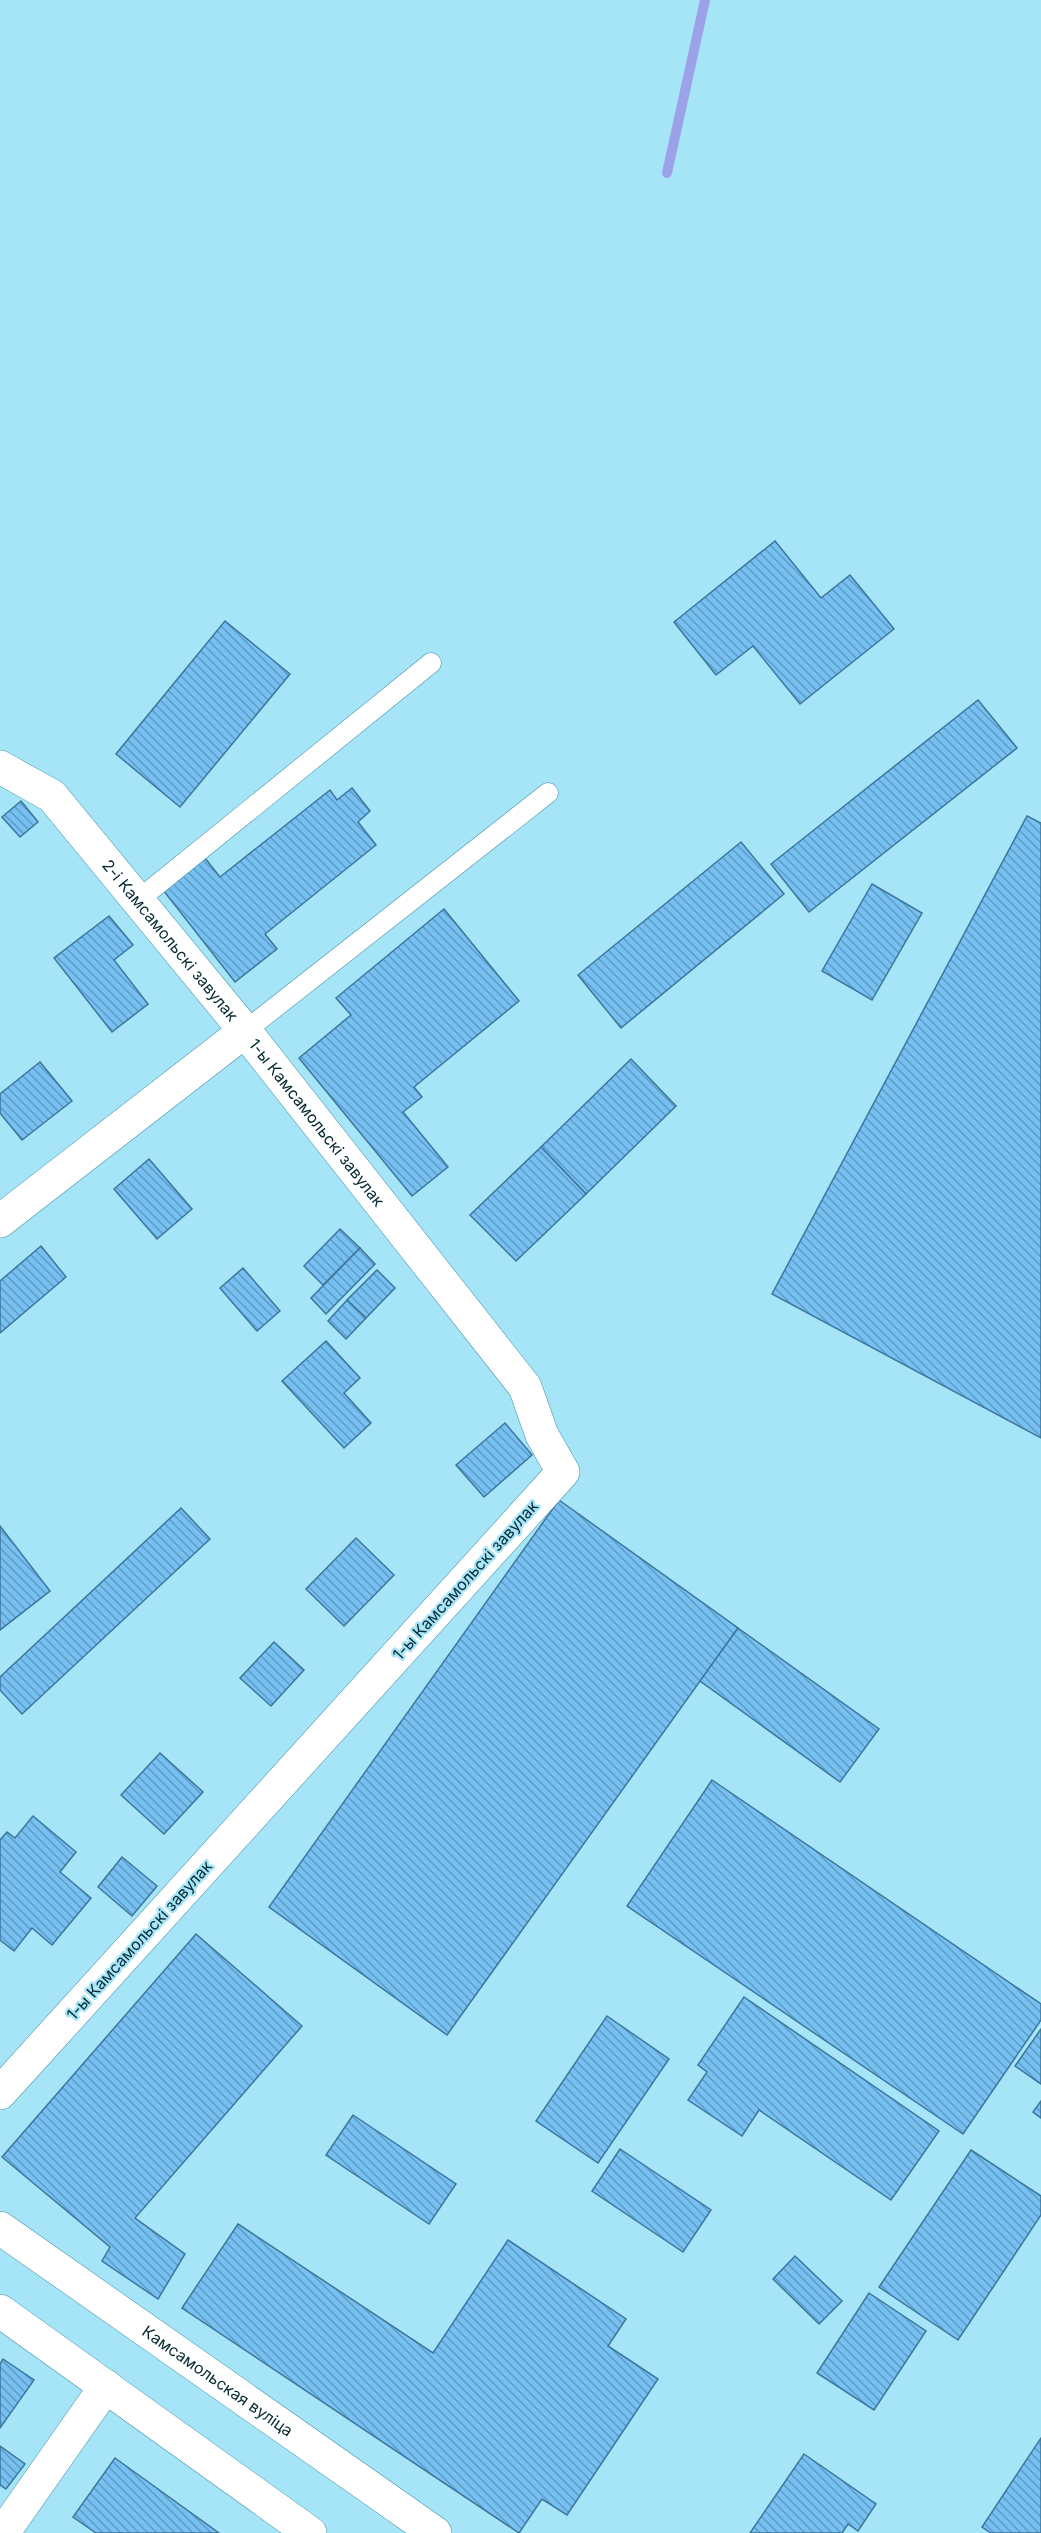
<svg xmlns="http://www.w3.org/2000/svg" width="1041" height="2533" viewBox="0 0 1041 2533" font-family="Inter,sans-serif">
<style>
.lines{fill:none;stroke-linecap:round;stroke-linejoin:round}
.stream{stroke:#9ba2e9;stroke-width:10}
.building{fill:url(#building-back-hatch);stroke:#3c769c;stroke-width:1.5}
.service-casing{stroke:#4192a9;stroke-width:21}
.minor-casing{stroke:#4192a9;stroke-width:34}
.service{stroke:#fff;stroke-width:20}
.minor{stroke:#fff;stroke-width:33}
.labels{text-anchor:middle;dominant-baseline:central;stroke-width:4.5;stroke-linejoin:round;paint-order:stroke}
.street-label{font-size:16px;fill:#052932;stroke:#a6e4f8}
</style>
<defs>
<pattern id="building-back-hatch" width="6" height="6" patternUnits="userSpaceOnUse" patternTransform="scale(1.5)"><rect width="6" height="6" fill="#76c0f2"/><path d="M-1 5l2 2M0 0l6 6M5-1l2 2" fill="none" stroke="#5f9cc5"/></pattern>
</defs>
<rect width="100%" height="100%" fill="#a6e4f8"/>
<g class="lines">
<polyline class="stream" points="667,173 705,0"/>
</g>
<g class="building">
<polygon points="775,541 821,598 850,575 894,629 800,704 753,646 716,675 674,622"/>
<polygon points="225,621 290,674 180,807 116,754"/>
<polygon points="978,700 1017,748 809,912 771,864"/>
<polygon points="352,788 370,811 358,822 376,845 265,934 277,949 235,982 163,890 205,858 220,877 330,790 337,800"/>
<polygon points="21,801 38,822 20,837 2,817"/>
<polygon points="1027,816 1041,823 1041,1438 772,1294"/>
<polygon points="741,842 784,894 621,1028 578,975"/>
<polygon points="872,884 922,913 872,1000 822,971"/>
<polygon points="444,909 519,1001 414,1087 422,1097 403,1112 448,1167 412,1196 299,1058 351,1015 336,998"/>
<polygon points="109,916 133,945 114,960 148,1004 112,1032 54,958"/>
<polygon points="631,1059 676,1106 586,1194 541,1147"/>
<polygon points="40,1062 72,1101 22,1140 0,1113 0,1094"/>
<polygon points="541,1147 586,1194 516,1261 470,1215"/>
<polygon points="149,1159 192,1209 157,1239 114,1189"/>
<polygon points="340,1229 360,1248 323,1285 304,1266"/>
<polygon points="41,1246 66,1277 0,1333 0,1281"/>
<polygon points="360,1248 375,1264 326,1314 311,1298"/>
<polygon points="243,1268 280,1311 257,1331 220,1288"/>
<polygon points="377,1270 395,1288 366,1318 347,1300"/>
<polygon points="347,1300 366,1318 346,1339 328,1321"/>
<polygon points="326,1341 360,1378 344,1393 371,1423 344,1448 282,1381"/>
<polygon points="505,1423 532,1455 484,1497 456,1465"/>
<polygon points="559,1500 738,1628 447,2035 269,1907"/>
<polygon points="181,1508 210,1539 22,1714 0,1690 0,1677"/>
<polygon points="0,1526 50,1591 0,1630"/>
<polygon points="356,1538 394,1575 344,1626 306,1589"/>
<polygon points="738,1628 879,1729 840,1782 700,1681"/>
<polygon points="274,1642 304,1670 271,1706 240,1678"/>
<polygon points="160,1753 203,1792 164,1834 121,1795"/>
<polygon points="712,1780 1041,2004 1041,2020 963,2134 627,1906"/>
<polygon points="33,1816 76,1852 60,1872 91,1898 52,1945 32,1928 14,1951 0,1940 0,1840 7,1832 15,1838"/>
<polygon points="122,1857 157,1886 132,1916 98,1887"/>
<polygon points="196,1934 302,2026 135,2218 185,2254 158,2299 102,2261 110,2247 2,2157"/>
<polygon points="744,1997 939,2131 891,2200 759,2110 742,2136 688,2100 707,2072 698,2065"/>
<polygon points="607,2016 669,2059 598,2163 536,2121"/>
<polygon points="1041,2029 1041,2084 1015,2066"/>
<polygon points="1041,2101 1041,2118 1033,2112"/>
<polygon points="353,2115 456,2184 429,2224 326,2155"/>
<polygon points="620,2149 711,2210 683,2252 592,2191"/>
<polygon points="971,2150 1041,2196 1041,2215 958,2340 879,2287"/>
<polygon points="238,2224 433,2353 508,2240 626,2319 608,2346 658,2379 567,2515 542,2499 519,2533 182,2308"/>
<polygon points="795,2256 842,2301 819,2324 773,2279"/>
<polygon points="869,2293 926,2331 874,2410 817,2373"/>
<polygon points="3,2359 34,2380 0,2428 0,2364"/>
<polygon points="1041,2438 1041,2533 991,2533 982,2527"/>
<polygon points="0,2446 25,2464 6,2489 0,2485"/>
<polygon points="804,2454 876,2504 858,2531 848,2524 842,2533 750,2533"/>
<polygon points="115,2458 219,2533 96,2533 73,2517"/>
</g>
<g class="lines">
<defs>
<g id="service">
<polyline points="137,901 431,663"/>
<polyline points="245,1031 548,793"/>
</g>
<g id="minor">
<path id="s1" d="M0,767l52,29 193,235 280,356 17,48 21,37 -563,621"/>
<polyline points="0,1221 245,1031"/>
<path id="s2" d="M0,2228l435,305"/>
<polyline points="0,2311 310,2533"/>
<polyline points="3,2533 106,2386"/>
</g>
</defs>
<use href="#service" class="service-casing"/>
<use href="#minor" class="minor-casing"/>
<use href="#service" class="service"/>
<use href="#minor" class="minor"/>
</g>
<g class="labels">
<g class="street-label">
<text stroke="none"><textPath href="#s1" startOffset="246">2-і Камсамольскі завулак</textPath></text>
<text stroke="none"><textPath href="#s1" startOffset="480">1-ы Камсамольскі завулак</textPath></text>
<text transform="translate(465 1580) rotate(-48)">1-ы Камсамольскі завулак</text>
<text transform="translate(139 1940) rotate(-48)">1-ы Камсамольскі завулак</text>
<text stroke="none"><textPath href="#s2" startOffset="266">Камсамольская вуліца</textPath></text>
</g>
</g>
</svg>
